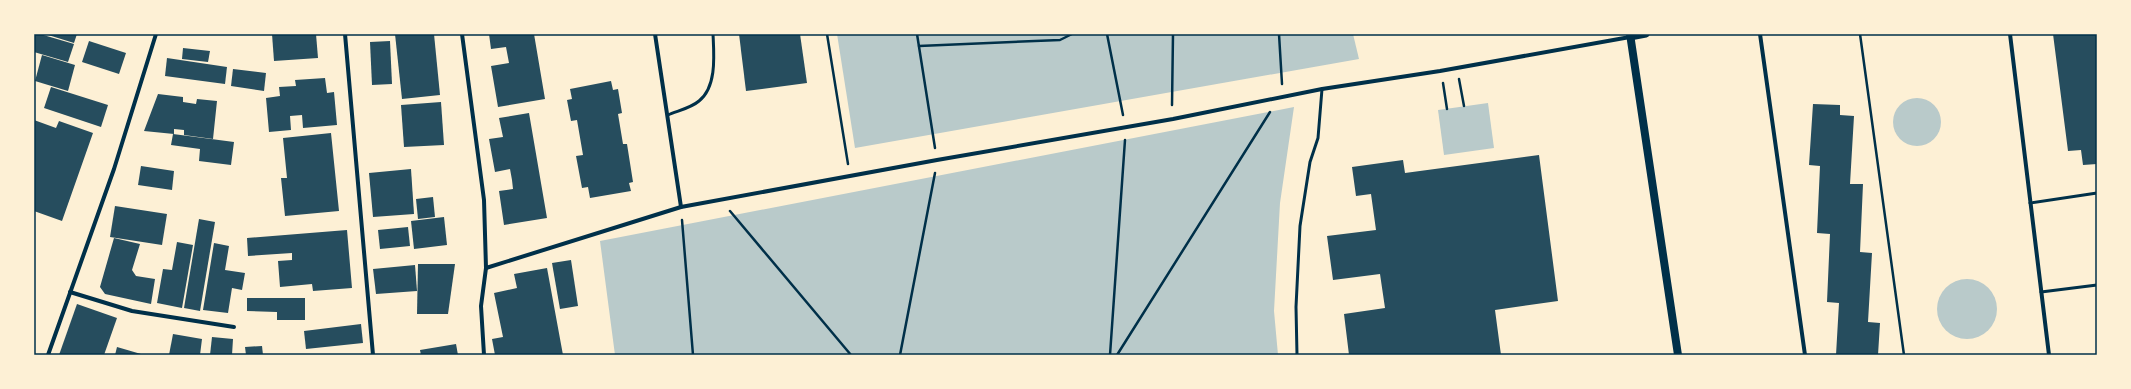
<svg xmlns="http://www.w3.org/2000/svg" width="2131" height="389" viewBox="0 0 2131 389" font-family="Montserrat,sans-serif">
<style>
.green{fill:#b9caca}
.building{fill:#264d5e}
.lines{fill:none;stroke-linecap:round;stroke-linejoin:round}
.path{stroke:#003049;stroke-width:2.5}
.service{stroke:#003049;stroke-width:3}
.minor{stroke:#003049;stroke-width:4}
.tertiary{stroke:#003049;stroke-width:7}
.secondary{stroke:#003049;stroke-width:8}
.neatline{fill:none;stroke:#003049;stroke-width:1.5}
</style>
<rect width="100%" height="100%" fill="#fdf0d5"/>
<g class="green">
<polygon points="837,34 1353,34 1359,59 855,148"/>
<circle cx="1917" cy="122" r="24"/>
<polygon points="1488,103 1494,148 1444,155 1438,110"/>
<polygon points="1294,107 1280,203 1274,311 1278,355 615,355 600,241"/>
<circle cx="1967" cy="309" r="30"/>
</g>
<g class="building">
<polygon points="34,34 40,34 74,44 68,62 34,52"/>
<polygon points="45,34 77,34 74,43"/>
<polygon points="272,34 316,34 318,58 274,61"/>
<polygon points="395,34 434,34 440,95 402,99"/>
<polygon points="489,34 534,34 545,99 498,107 491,66 509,63 506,47 491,49"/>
<polygon points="739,34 800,34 807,83 746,91"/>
<polygon points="2053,34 2097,34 2097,164 2083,165 2081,150 2068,151"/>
<polygon points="89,41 126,53 119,74 82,62"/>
<polygon points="390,41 392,84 372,85 370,42"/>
<polygon points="183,48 210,51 208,62 182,59"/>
<polygon points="42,55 75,65 68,91 35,81"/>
<polygon points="167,58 227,67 225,84 165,76"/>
<polygon points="233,69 266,73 264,91 231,86"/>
<polygon points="325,78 327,93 334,92 337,125 303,128 302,115 290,116 291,130 269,132 266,98 280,96 279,87 296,86 295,80"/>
<polygon points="611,81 613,90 618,89 622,113 618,114 623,144 627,144 633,182 629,183 631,191 590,198 588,187 582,188 576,156 583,155 577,120 571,121 567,100 572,99 570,89"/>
<polygon points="51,87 108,105 101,127 44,108"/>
<polygon points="158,94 183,97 183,102 196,104 197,99 217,101 213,139 184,135 184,130 174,129 174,134 144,131"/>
<polygon points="441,102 444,145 404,147 401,105"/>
<polygon points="1813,104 1840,105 1840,115 1854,116 1850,184 1863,184 1860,252 1872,253 1868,322 1880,323 1878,355 1836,355 1839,303 1827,302 1830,234 1817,233 1820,166 1809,165"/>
<polygon points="529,113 547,218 504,225 499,191 513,189 512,180 510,169 495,172 489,139 503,137 499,118"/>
<polygon points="34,120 56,128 59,121 93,133 62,221 34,211"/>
<polygon points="331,133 339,211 285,216 281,178 287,178 283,138"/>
<polygon points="173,134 234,142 231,165 199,161 200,149 171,145"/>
<polygon points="1539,155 1558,301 1495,310 1501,355 1349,355 1344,314 1385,308 1380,274 1333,280 1327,236 1376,230 1371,194 1356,196 1352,167 1403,160 1405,173"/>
<polygon points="141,166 174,171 172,190 138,185"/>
<polygon points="411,169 414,214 373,217 369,173"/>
<polygon points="433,197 435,217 418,219 416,199"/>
<polygon points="115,206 167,214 162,245 110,237"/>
<polygon points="444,217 447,245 414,249 411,221"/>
<polygon points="199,219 215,222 200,311 184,308"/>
<polygon points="408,227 410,246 380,249 378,230"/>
<polygon points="347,230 352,288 313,291 312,284 280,287 278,261 292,260 292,253 248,256 247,238"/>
<polygon points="114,238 140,244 132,270 136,276 155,279 151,304 105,294 100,287"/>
<polygon points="177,242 193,245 182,308 157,303 163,269 172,270"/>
<polygon points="214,243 229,246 225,270 245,273 242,290 232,288 228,313 203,310"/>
<polygon points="571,260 578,306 560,309 552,263"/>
<polygon points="418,264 455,264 448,314 417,314"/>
<polygon points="415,265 417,291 376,294 373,269"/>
<polygon points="547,268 563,355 495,355 492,339 503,337 494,293 517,288 514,274"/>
<polygon points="247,298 305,298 305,320 277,320 277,312 247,311"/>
<polygon points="77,304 117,318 104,355 59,355"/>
<polygon points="361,324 363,343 306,349 304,331"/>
<polygon points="173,334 202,339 200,355 169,355"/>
<polygon points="212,337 233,339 232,355 210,355"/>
<polygon points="456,344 458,355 421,355 420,350"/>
<polygon points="262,346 263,355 246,355 245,347"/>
<polygon points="117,347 141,354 140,355 115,355"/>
</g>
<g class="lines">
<g class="path">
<polyline points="827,34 848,164"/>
<polyline points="917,34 935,148"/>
<polyline points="1107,34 1123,115"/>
<polyline points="1279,34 1282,84"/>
<polyline points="1860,34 1904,355"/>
<polyline points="919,46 1060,40 1072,34"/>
<polyline points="1459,79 1464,106"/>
<polyline points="1443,83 1447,109"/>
<polyline points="1172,105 1173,34"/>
<polyline points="730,211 851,355"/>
<polyline points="682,220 693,355"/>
<polyline points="900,355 935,173"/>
<polyline points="1110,355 1125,140"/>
<polyline points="1117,355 1270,112"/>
</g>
<g class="service">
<path d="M668,115c9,-4 23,-7 31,-14 18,-14 15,-46 14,-67"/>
<polyline points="2030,203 2097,193"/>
<polyline points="2041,292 2097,285"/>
<polyline points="1297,355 1296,307 1300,226 1310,162 1318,138 1322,89"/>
</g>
<g class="minor">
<polyline points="345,34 373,355"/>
<polyline points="462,34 484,200 486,268 481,306 484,355"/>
<polyline points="655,34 681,207"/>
<polyline points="1760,34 1805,355"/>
<polyline points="2010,34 2049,355"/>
<polyline points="486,268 681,207 937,160 1173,119 1322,89 1440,71 1630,37"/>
<polyline points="70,292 132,311 234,327"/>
<polyline points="48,355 114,169 156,34"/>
</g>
<polyline class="tertiary" points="1630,37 1646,34"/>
<polyline class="secondary" points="1630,34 1678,355"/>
</g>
<rect width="2131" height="389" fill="none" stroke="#fdf0d5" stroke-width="70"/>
<rect x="35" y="35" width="2061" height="319" class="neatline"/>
</svg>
